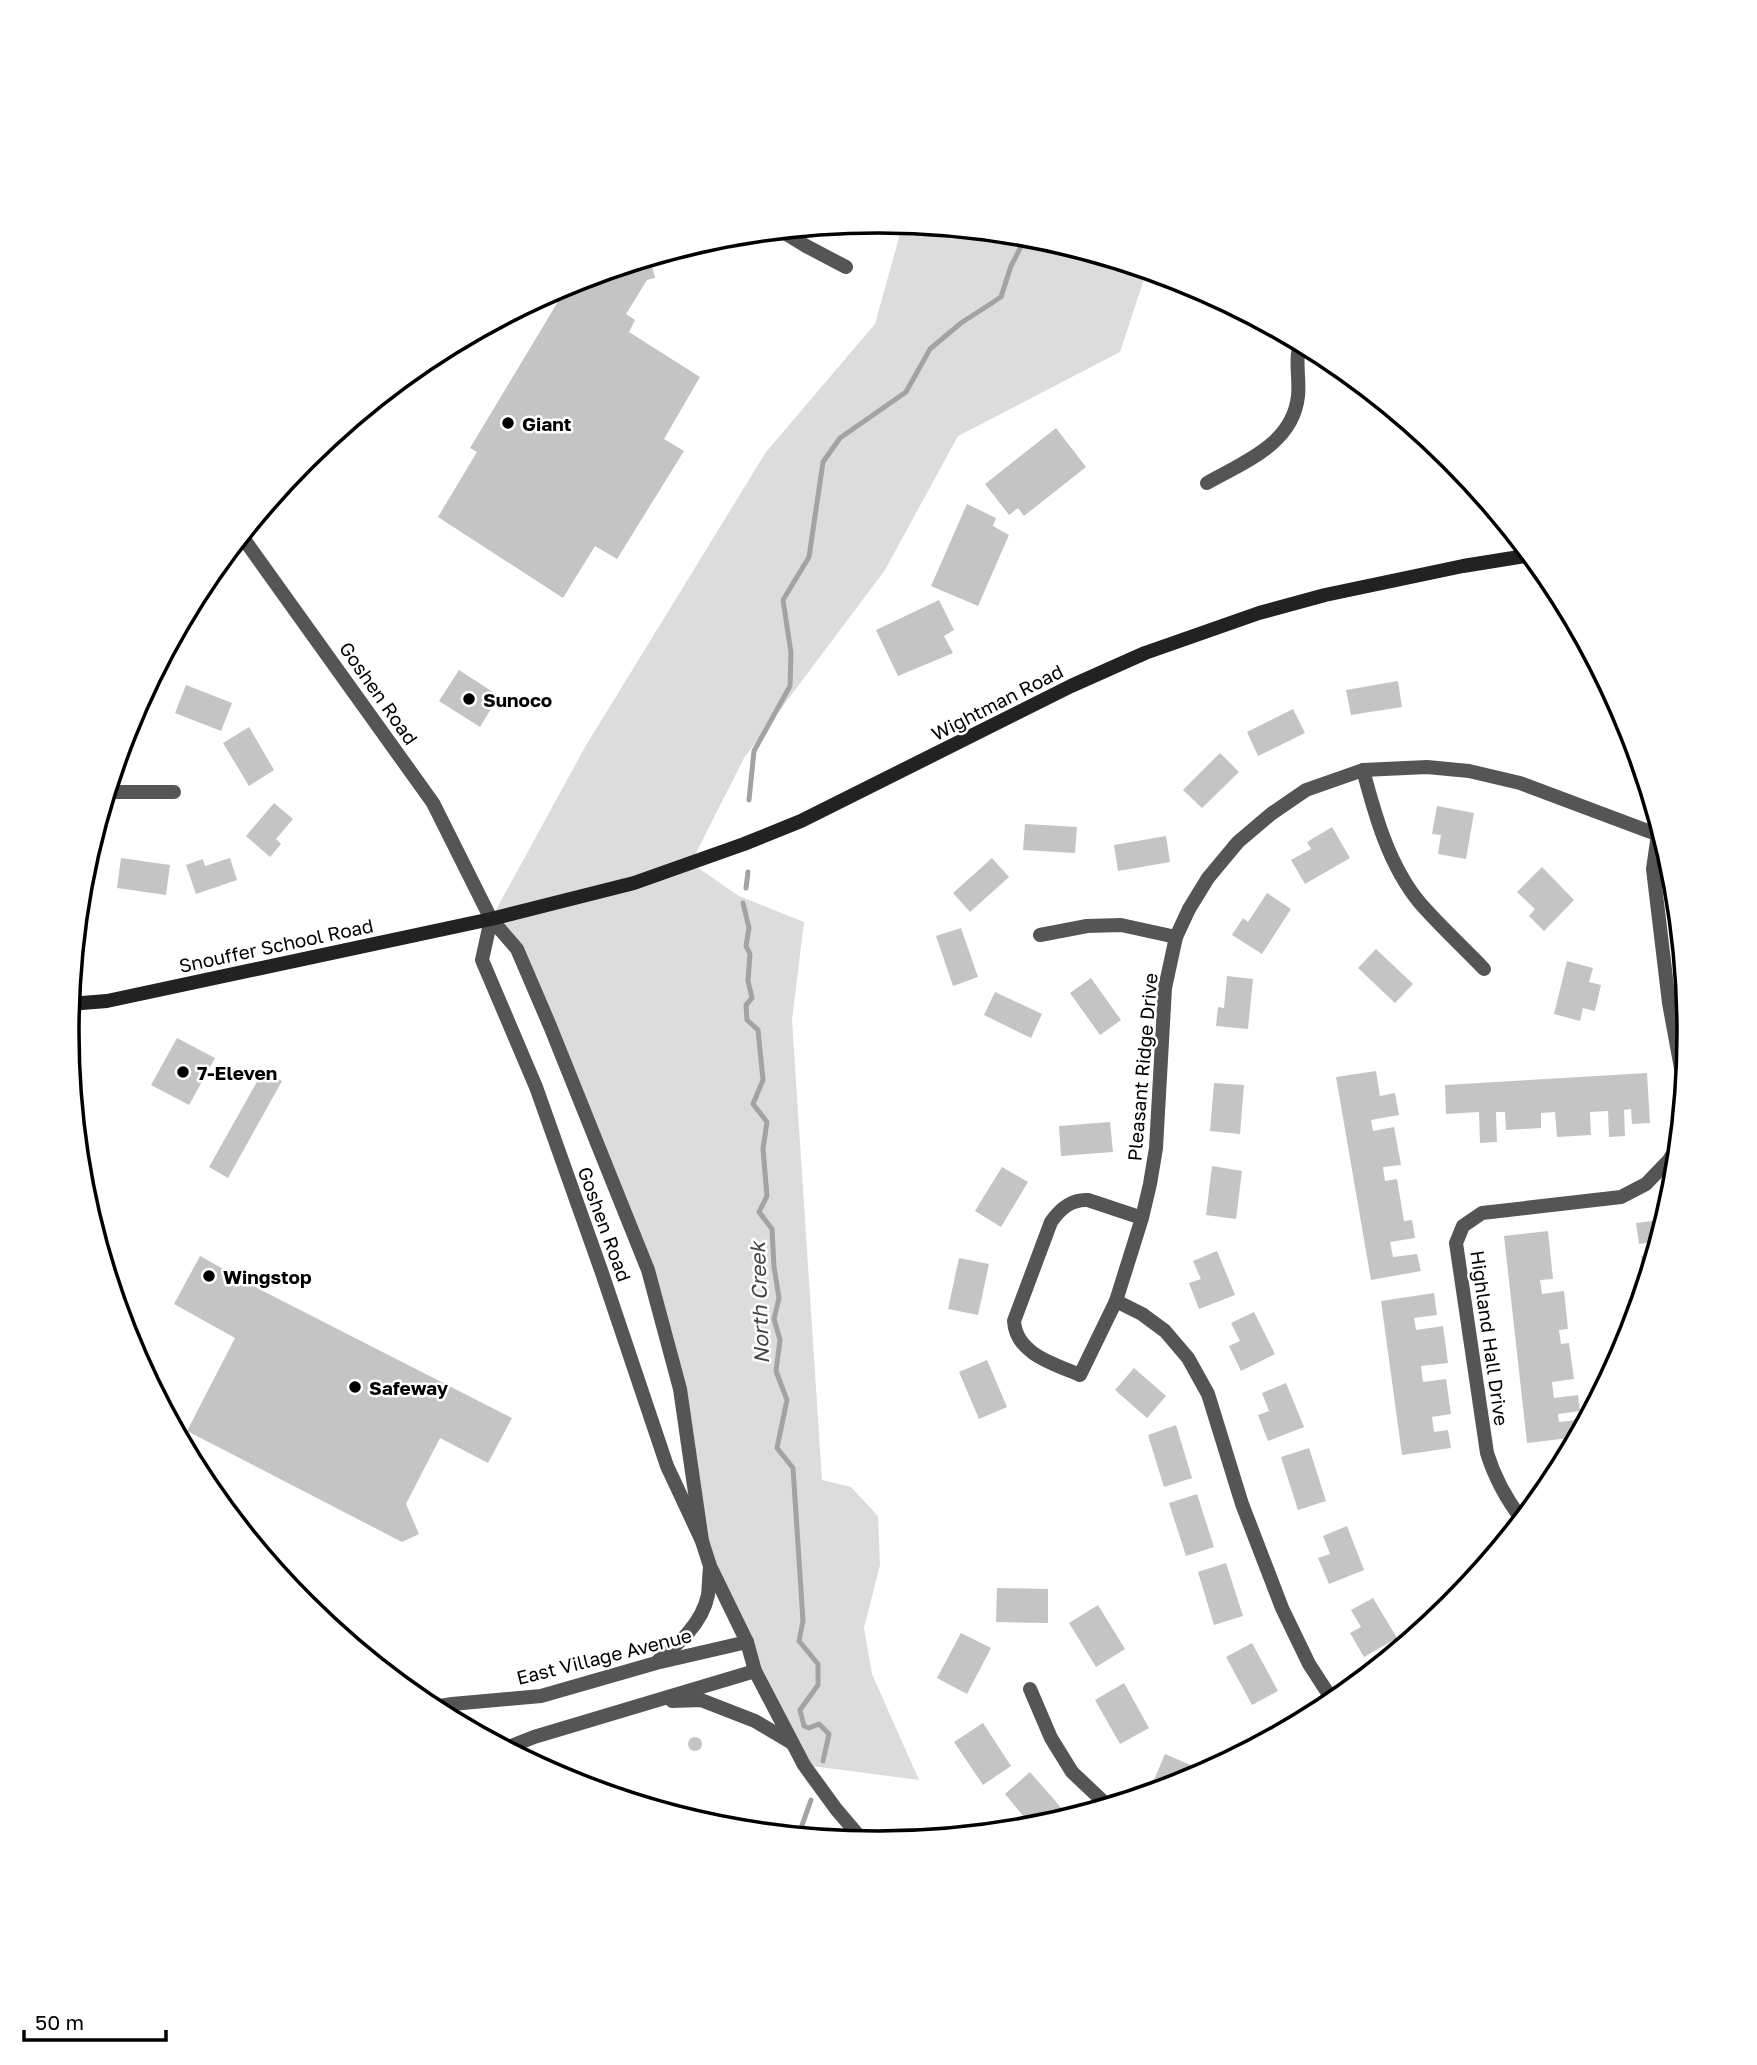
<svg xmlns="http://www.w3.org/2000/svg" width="1757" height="2065" viewBox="0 0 1757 2065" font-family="'Golos Text',sans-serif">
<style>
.green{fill:#dcdcdc}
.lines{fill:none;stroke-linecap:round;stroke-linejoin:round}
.stream{stroke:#a3a3a3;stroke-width:5}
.building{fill:#c4c4c4}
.minor{stroke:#555;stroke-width:14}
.tertiary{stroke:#555;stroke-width:14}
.secondary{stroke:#222;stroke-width:14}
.poi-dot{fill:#000;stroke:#fff;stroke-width:2.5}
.labels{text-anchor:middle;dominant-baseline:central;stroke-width:5;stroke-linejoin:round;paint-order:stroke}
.poi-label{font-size:19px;font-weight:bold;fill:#000;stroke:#fff;text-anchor:start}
.street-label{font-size:19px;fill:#000;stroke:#fff}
.water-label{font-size:21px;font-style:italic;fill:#444;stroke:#fff}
.rim{fill:none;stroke:#000;stroke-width:3.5}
</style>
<rect width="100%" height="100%" fill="#fff"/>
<polygon class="green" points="903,223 1037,236 1147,270 1120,352 958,436 885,570 744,758 691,863 739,896 804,922 792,1020 822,1480 851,1487 878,1516 880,1565 864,1628 872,1674 919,1780 804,1765 710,1566 680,1389 648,1270 517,949 491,919 585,747 766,452 875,324"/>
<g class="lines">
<g class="stream">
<polyline points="749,800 754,751 790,686 791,653 783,600 809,557 823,462 840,438 906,392 930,349 961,323 1001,297 1011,266 1027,235"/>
<polyline points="746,888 748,872"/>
<polyline points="743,903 749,928 746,946 750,954 748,981 752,998 746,1005 747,1020 758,1030 763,1080 753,1104 767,1122 763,1149 767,1196 759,1212 772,1229 774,1267 779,1298 774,1319 780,1340 776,1371 787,1400 777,1448 793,1468 803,1621 799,1641 818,1664 818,1685 800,1710 804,1726 809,1728 819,1724 829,1734 823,1761"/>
<polyline points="797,1836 800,1831 811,1800"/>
</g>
</g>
<g class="building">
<polygon points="868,222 858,232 849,223 852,223"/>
<polygon points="650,257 655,278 647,280 626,314 635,320 629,332 700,377 664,439 684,451 617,559 595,546 563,598 438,517 477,452 470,448 565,290 564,284"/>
<polygon points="1056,428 1086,467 1024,516 1018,508 1009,515 985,484"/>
<polygon points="967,504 996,518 993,526 1009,535 978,606 931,586"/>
<polygon points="939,600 954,630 944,636 953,653 898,676 876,630"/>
<polygon points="459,670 499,696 480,727 439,701"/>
<polygon points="1398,681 1402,707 1351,715 1346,690"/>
<polygon points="186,685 232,703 221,731 175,713"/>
<polygon points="1293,709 1305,733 1258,756 1247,732"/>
<polygon points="249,727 274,770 249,786 223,743"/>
<polygon points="1220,753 1239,772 1202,808 1183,790"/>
<polygon points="274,803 293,819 276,839 281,844 270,857 246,836"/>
<polygon points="1437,806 1474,813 1466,859 1438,854 1441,835 1432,834"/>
<polygon points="1025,824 1077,827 1075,853 1023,850"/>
<polygon points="1332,827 1350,858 1305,884 1291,860 1311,849 1307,842"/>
<polygon points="1166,836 1170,862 1118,871 1114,845"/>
<polygon points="93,837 98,838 90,867 85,866"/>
<polygon points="121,858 170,865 166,895 117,888"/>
<polygon points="230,858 237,880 196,894 186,865 203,859 205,866"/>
<polygon points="992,858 1009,877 970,912 953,893"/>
<polygon points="1542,867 1574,900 1544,931 1529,916 1535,909 1517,892"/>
<polygon points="1267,893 1291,909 1262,954 1232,935 1243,918 1248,922"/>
<polygon points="961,928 978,977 953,986 936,936"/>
<polygon points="1376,949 1413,984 1395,1003 1358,968"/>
<polygon points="1567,961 1593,968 1589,982 1601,985 1595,1011 1583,1008 1580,1021 1554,1014"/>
<polygon points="1227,976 1253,979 1248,1029 1216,1026 1218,1007 1224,1008"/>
<polygon points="1091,978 1121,1020 1100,1035 1070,993"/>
<polygon points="995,992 1042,1014 1031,1038 984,1015"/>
<polygon points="177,1038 215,1058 189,1105 151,1085"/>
<polygon points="263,1071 282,1081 228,1178 209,1167"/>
<polygon points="1376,1071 1380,1096 1395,1093 1399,1115 1371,1120 1373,1131 1394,1127 1401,1165 1383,1167 1385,1181 1397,1179 1404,1221 1412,1220 1415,1238 1390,1242 1393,1257 1417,1254 1421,1271 1371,1280 1336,1077"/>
<polygon points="1647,1073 1650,1123 1632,1124 1631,1109 1624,1110 1625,1136 1609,1137 1608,1111 1590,1112 1591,1135 1557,1137 1555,1112 1541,1113 1541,1128 1506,1130 1505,1112 1496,1112 1497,1142 1480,1143 1479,1112 1446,1114 1445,1085"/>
<polygon points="1214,1083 1244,1085 1240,1134 1210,1131"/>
<polygon points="1110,1122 1113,1152 1061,1156 1059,1126"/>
<polygon points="1212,1166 1242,1171 1236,1219 1206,1215"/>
<polygon points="1002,1167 1028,1182 1001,1227 975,1211"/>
<polygon points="1667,1219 1660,1241 1639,1244 1636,1223"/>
<polygon points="1548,1231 1553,1279 1540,1280 1542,1294 1564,1291 1568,1329 1559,1330 1561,1344 1569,1343 1574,1379 1552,1382 1554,1398 1578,1395 1580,1411 1558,1414 1559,1422 1584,1419 1585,1425 1578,1437 1527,1443 1504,1236"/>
<polygon points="1217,1251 1235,1295 1199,1309 1189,1283 1201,1279 1193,1261"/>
<polygon points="1656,1255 1645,1288 1641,1256"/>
<polygon points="200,1256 261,1290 512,1418 488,1463 440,1438 406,1504 419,1534 402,1542 187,1431 235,1338 174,1304"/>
<polygon points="959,1258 989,1264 978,1315 948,1309"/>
<polygon points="1434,1293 1437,1315 1414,1318 1416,1330 1443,1326 1448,1363 1421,1366 1423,1382 1446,1379 1451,1414 1432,1417 1434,1432 1448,1430 1451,1448 1402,1455 1381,1301"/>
<polygon points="1254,1312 1275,1354 1241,1371 1229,1346 1240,1341 1231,1323"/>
<polygon points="987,1360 1007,1407 979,1419 959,1372"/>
<polygon points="1134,1368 1166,1396 1147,1418 1115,1390"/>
<polygon points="1286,1383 1304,1427 1268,1441 1258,1415 1269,1411 1262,1393"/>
<polygon points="1176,1425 1192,1478 1164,1487 1148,1435"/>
<polygon points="1309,1448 1326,1501 1298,1510 1281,1457"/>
<polygon points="1197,1494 1214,1547 1186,1556 1169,1503"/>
<polygon points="1347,1526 1364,1570 1329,1584 1318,1558 1330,1554 1323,1536"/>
<polygon points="1226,1563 1243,1616 1214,1625 1198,1572"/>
<polygon points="1487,1563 1488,1564 1467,1589 1463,1582"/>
<polygon points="997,1588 1048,1589 1048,1623 996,1622"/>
<polygon points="1373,1598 1397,1638 1364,1657 1350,1633 1361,1627 1351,1610"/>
<polygon points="1098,1605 1125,1649 1096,1667 1069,1623"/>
<polygon points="961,1633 991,1648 967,1694 937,1678"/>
<polygon points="1252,1643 1278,1691 1252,1705 1226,1657"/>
<polygon points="1124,1683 1149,1728 1120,1744 1095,1700"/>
<polygon points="983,1723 1011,1766 983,1785 954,1742"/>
<polygon points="1288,1730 1279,1735 1271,1739 1270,1732"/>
<circle cx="695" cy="1744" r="7"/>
<polygon points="1165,1754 1207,1772 1206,1774 1189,1783 1161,1791 1151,1787"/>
<polygon points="1030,1772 1064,1811 1047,1826 1034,1829 1005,1794"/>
</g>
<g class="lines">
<g class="minor">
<polyline points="780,230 806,246 846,267"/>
<path d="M1207,483c37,-21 86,-39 91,-87 2,-18 -4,-37 3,-54"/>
<path d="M1363,770c12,45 26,96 57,133 20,23 43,44 64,66"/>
<polyline points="107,792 174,792"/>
<polyline points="1658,834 1653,869 1669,1003 1685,1090"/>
<polyline points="1040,935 1087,926 1121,925 1176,937"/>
<path d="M1142,1218l-54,-18c-17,-1 -28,9 -37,22l-37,99c2,33 40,43 66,54l36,-74 26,-83 8,-34 6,-36 9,-160 11,-51 13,-28 19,-31 30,-36 33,-28 35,-24 57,-20 64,-3 42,4 51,12 144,54"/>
<polyline points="1116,1301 1142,1314 1165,1331 1188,1358 1208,1394 1242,1504 1282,1608 1309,1664 1335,1704"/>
<path d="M1523,1521c-17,-22 -28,-42 -36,-68l-31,-210 7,-17 19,-13 139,-16 25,-13 23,-24 10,-15"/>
<polyline points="1030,1689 1051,1738 1072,1772 1109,1807"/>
</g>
<g class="tertiary">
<polyline points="241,535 433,803 491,919 517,949 550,1026 648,1270 680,1389 702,1541"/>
<polyline points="491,919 482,960 536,1087 601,1270 667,1466 702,1541 710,1566 747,1642 755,1671 804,1765 836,1809 865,1843"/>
<path d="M658,1661c20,-17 44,-37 50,-66 1,-9 1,-19 2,-28"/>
<polyline points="672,1701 701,1700 755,1721 792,1743"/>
<polyline points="428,1708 452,1704 541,1696 656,1663 747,1642"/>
<polyline points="504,1749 534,1737 755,1671"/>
</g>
<polyline class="secondary" points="69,1004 107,1001 491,919 634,883 744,844 801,821 1071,686 1145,653 1259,613 1325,595 1463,566 1532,555"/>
</g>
<g class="poi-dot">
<circle cx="508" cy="423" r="7"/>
<circle cx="469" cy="699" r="7"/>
<circle cx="183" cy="1072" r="7"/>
<circle cx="209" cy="1276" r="7"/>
<circle cx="355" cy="1387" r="7"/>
</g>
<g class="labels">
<g class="poi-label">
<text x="522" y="423">Giant</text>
<text x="483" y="699">Sunoco</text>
<text x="197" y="1072">7-Eleven</text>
<text x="223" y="1276">Wingstop</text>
<text x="369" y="1387">Safeway</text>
</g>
<g class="street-label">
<text transform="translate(379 693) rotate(55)">Goshen Road</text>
<text transform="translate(997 702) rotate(-27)">Wightman Road</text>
<text transform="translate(276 945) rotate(-12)">Snouffer School Road</text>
<text transform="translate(1142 1067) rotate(-85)">Pleasant Ridge Drive</text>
<text transform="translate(605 1224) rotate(70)">Goshen Road</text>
<text transform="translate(1490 1338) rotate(82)">Highland Hall Drive</text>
<text transform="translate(604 1656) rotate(-14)">East Village Avenue</text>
</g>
<g class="water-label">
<text transform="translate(759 1303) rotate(-92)">North Creek</text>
</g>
</g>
<path d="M0 0H1757V2065H0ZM79 1032a799 799 0 1 1 1598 0a799 799 0 1 1-1598 0Z" fill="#fff" fill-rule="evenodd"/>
<path class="rim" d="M79 1032a799 799 0 1 1 1598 0a799 799 0 1 1-1598 0Z"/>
<path d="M24 2030v10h142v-10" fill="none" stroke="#000000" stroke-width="3.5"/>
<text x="35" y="2030" font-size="21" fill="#000000" stroke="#ffffff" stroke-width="5" paint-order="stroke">50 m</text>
</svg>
